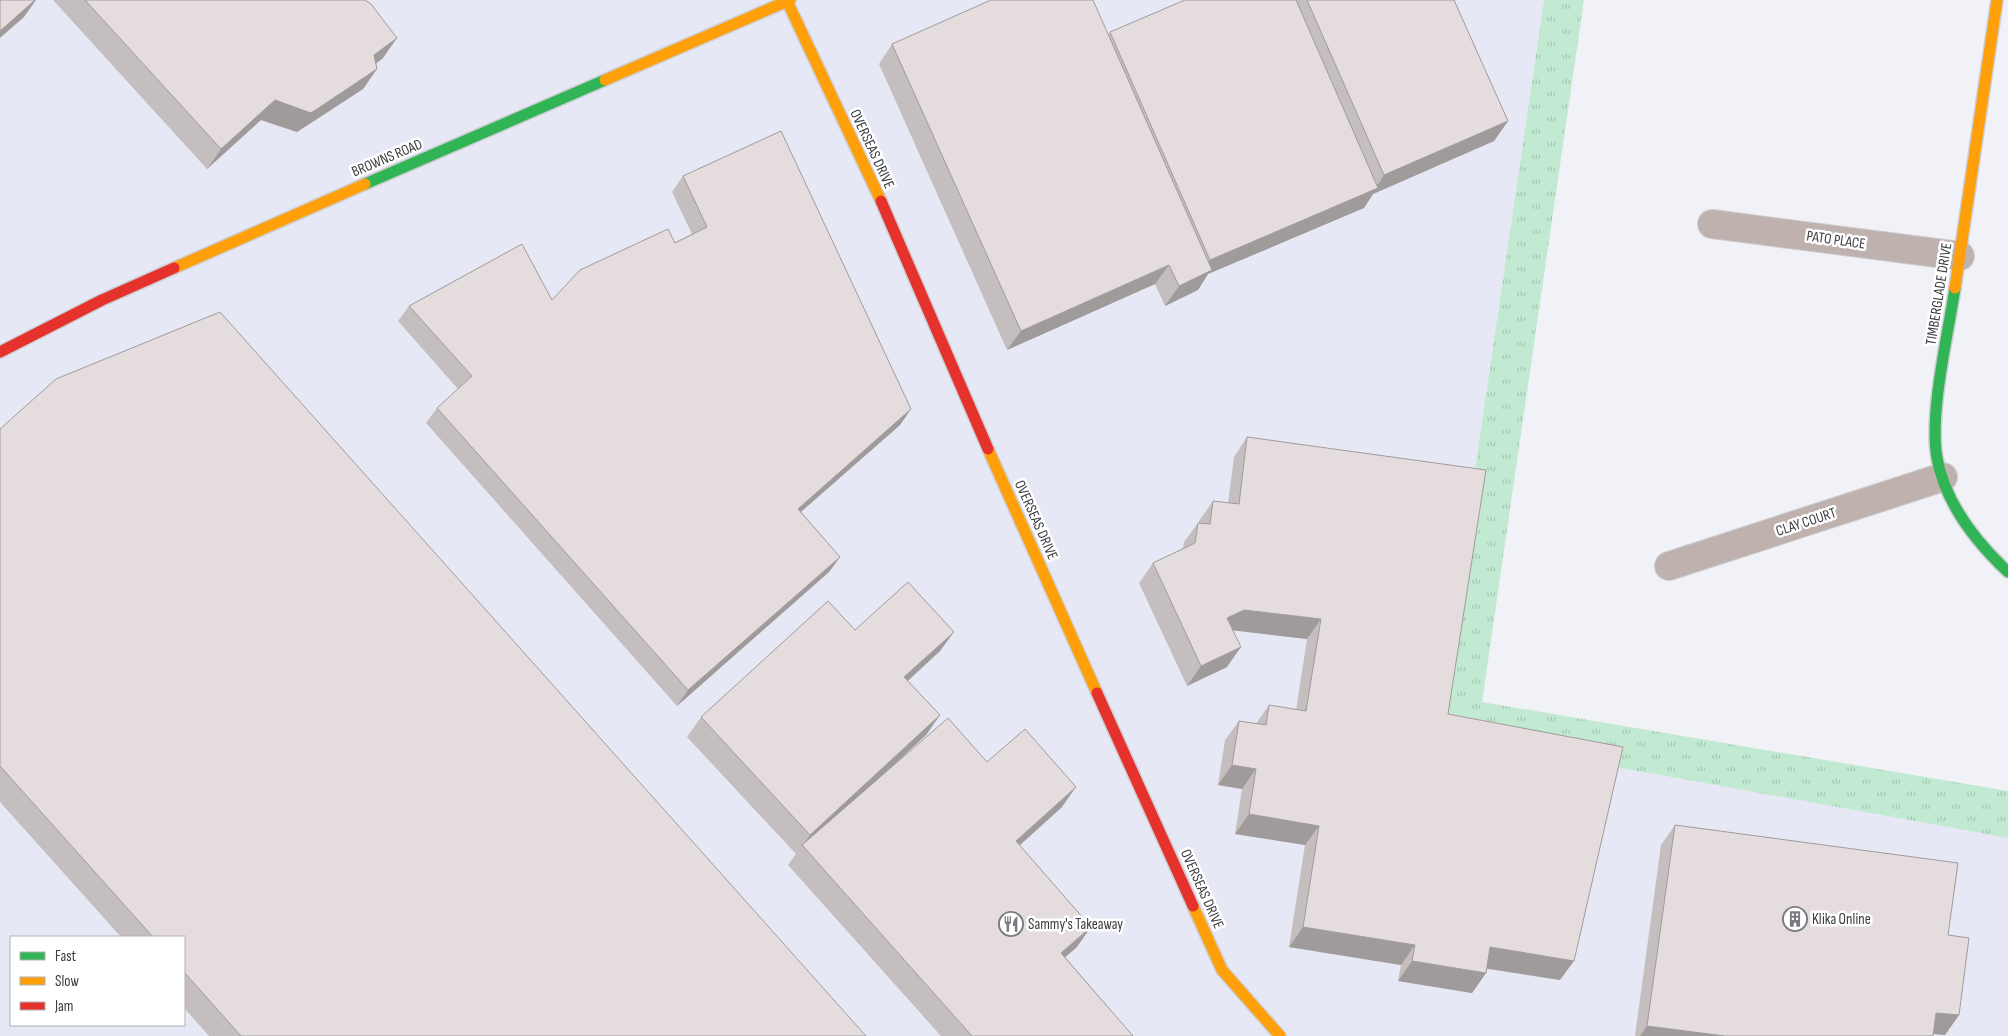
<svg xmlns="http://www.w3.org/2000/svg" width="2008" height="1036" viewBox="0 0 2008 1036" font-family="'Sofia Sans Condensed',sans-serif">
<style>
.built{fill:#e7e8f6;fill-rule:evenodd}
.grass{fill:url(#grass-tufts)}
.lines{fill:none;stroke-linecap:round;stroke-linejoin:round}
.street-casing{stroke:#cdced2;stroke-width:30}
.fast-casing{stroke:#cdced2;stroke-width:14}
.slow-casing{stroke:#cdced2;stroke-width:14}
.jam-casing{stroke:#cdced2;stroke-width:14}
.street{stroke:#bfb2ae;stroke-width:28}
.fast{stroke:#30b455;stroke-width:11}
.slow{stroke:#ff9f0a;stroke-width:11}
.jam{stroke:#e5322d;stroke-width:11}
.wall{fill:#c5bebe}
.shaded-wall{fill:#a09b9b}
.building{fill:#e5dddd;stroke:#a09b9b}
.labels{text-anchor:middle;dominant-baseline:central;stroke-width:5;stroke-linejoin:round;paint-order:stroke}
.street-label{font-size:15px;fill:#3a3b3f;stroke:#fff}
.poi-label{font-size:15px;fill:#3a3b3f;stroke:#fff;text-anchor:start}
</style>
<defs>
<pattern id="grass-tufts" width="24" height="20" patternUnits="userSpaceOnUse" patternTransform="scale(1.25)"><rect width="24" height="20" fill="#c2e9d1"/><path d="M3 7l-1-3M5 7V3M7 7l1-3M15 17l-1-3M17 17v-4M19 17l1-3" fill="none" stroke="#a7c9b4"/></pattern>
</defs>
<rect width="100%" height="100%" fill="#f1f2f8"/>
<path class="built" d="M0,0h1544l-72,490 -38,244 574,104v198h-2008zM11,937h173v88h-173z"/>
<polygon class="grass" points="1544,0 1584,0 1482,702 2008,791 2008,838 1434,734 1472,490"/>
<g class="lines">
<defs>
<g id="street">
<polyline points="1712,224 1960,256"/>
<polyline points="1669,566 1943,477"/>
</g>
<g id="fast">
<polyline points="365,184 605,80"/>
<path d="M1955,288c-7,47 -26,125 -18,170 8,44 39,84 71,114"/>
</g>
<g id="slow">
<polyline points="787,1 881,201"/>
<polyline points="605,80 790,0"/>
<polyline points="174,268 365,184"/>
<polyline points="1955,288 1997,0"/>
<polyline points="988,449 1097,693"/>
<polyline points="1193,906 1222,970 1280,1036"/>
</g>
<g id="jam">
<polyline points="881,201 988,449"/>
<polyline points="0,352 102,300 174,268"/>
<polyline points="1097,693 1193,906"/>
</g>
</defs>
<use href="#street" class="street-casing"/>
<use href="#fast" class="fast-casing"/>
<use href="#slow" class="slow-casing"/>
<use href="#jam" class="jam-casing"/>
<use href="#street" class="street"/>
<use href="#fast" class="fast"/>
<use href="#slow" class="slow"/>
<use href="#jam" class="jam"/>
</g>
<g class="wall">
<polygon points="53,0 365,0 383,58 376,64 377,69 363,89 297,132 261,120 207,169"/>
<polygon points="1185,0 1454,0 1508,121 1494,141 1373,194 1364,208 1208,274 1198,290 1165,306 1155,284 1007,350 879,64 892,44 1108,35 1110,32"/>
<polygon points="683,176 911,409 900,425 801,512 840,557 829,572 677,706 426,423 437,408 458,389 398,321 409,306 552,300 692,234 672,192"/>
<polygon points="0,429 866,1036 209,1036 184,1008 184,937 121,937 0,802"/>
<polygon points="1247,437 1448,714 1560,980 1487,968 1486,973 1472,993 1398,981 1401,965 1289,947 1305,845 1235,834 1242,789 1218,785 1225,740 1239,721 1256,724 1269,705 1296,710 1307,639 1233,630 1227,667 1187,686 1139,583 1153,563 1183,549 1184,542 1198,523 1199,523 1199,521 1213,501 1228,503 1234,457"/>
<polygon points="855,630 940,651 908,681 940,715 926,735 887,771 987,762 1062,807 1019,846 1077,947 1065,957 1133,1036 941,1036 788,865 796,854 687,737 701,717"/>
<polygon points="1675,825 1948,935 1959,1015 1945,1035 1934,1034 1933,1036 1635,1036 1661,845"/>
</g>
<g class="shaded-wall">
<polygon points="35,0 36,0 24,17 0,38 0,31"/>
<polygon points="397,38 383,58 360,75 374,55"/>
<polygon points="377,69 363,89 297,132 261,120 207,169 221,149 275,100"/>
<polygon points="1508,121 1494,141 1373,194 1364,208 1208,274 1198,290 1165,306 1179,286 1198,276 1210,260 1375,189 1384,175"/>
<polygon points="1169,265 1155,284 1007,350 1021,331"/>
<polygon points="911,409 900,425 787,524 798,509"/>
<polygon points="840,557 829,572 677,706 688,690"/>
<polygon points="1244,610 1321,619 1307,639 1230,630 1227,618"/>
<polygon points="954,632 940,651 890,697 904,677"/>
<polygon points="1241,647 1227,667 1187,686 1201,666"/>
<polygon points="940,715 926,735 804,848 802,846 810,835"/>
<polygon points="1232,765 1256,769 1242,789 1218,785"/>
<polygon points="1076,787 1062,807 1002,861 1016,841"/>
<polygon points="1249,814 1319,826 1305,845 1235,834"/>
<polygon points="1091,927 1077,947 1047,973 1061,953"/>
<polygon points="1303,927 1415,945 1401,965 1289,947"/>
<polygon points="1490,947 1574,961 1560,980 1476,967"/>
<polygon points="1412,961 1486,973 1472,993 1398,981"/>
<polygon points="1936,1013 1959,1015 1945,1035 1923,1033"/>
<polygon points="1647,1026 1725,1036 1640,1036"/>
</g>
<g class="building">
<polygon points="0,0 35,0 0,31"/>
<polygon points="85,0 365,0 371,4 397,38 374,55 377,69 311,113 275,100 221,149"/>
<polygon points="991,0 1093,0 1212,270 1179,286 1169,265 1021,331 892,44"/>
<polygon points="1185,0 1296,0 1378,188 1210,260 1110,32"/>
<polygon points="1307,0 1454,0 1508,121 1384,175"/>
<polygon points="781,131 911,409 798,509 840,557 688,690 437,408 472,376 409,306 522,244 552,300 580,270 668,229 675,243 707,227 683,176"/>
<polygon points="220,312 866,1036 241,1036 184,972 184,937 153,937 0,766 0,429 56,379"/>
<polygon points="1247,437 1486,470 1448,714 1623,747 1574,961 1490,947 1486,973 1412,961 1415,945 1303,927 1319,826 1249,814 1256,769 1232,765 1239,721 1266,725 1269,705 1306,711 1321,619 1244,610 1227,618 1241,647 1201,666 1153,563 1195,543 1198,523 1210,524 1213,501 1239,504"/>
<polygon points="908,582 954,632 904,677 940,715 810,835 701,717 828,601 855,630"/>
<polygon points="948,718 987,762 1025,729 1076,787 1016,841 1091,927 1061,953 1133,1036 972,1036 802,845"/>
<polygon points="1675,825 1958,863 1948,935 1969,938 1959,1015 1936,1013 1933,1036 1725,1036 1647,1026"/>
</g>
<defs>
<symbol id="building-ring" viewBox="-11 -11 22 22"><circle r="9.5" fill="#fff" stroke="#7a7b80" stroke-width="1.5"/><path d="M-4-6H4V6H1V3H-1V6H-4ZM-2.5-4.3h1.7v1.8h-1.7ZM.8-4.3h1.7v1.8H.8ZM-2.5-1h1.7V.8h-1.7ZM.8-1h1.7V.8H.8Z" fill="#7a7b80"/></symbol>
<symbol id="restaurant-ring" viewBox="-11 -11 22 22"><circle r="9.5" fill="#fff" stroke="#7a7b80" stroke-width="1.5"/><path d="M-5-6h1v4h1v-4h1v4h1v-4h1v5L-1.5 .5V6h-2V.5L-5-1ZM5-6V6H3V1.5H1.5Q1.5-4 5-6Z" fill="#7a7b80"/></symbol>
</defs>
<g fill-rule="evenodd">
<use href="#building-ring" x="1781" y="905" width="28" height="28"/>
<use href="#restaurant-ring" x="997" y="910" width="28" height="28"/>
</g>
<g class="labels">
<g class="street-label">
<text transform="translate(872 149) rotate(65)">OVERSEAS DRIVE</text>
<text transform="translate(387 158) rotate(-23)">BROWNS ROAD</text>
<text transform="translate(1836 240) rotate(8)">PATO PLACE</text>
<text transform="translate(1939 294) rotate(-81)">TIMBERGLADE DRIVE</text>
<text transform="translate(1036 520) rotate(66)">OVERSEAS DRIVE</text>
<text transform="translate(1806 522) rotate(-18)">CLAY COURT</text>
<text transform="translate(1202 889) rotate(66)">OVERSEAS DRIVE</text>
</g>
<g class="poi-label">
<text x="1812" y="919">Klika Online</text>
<text x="1028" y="924">Sammy's Takeaway</text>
</g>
</g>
<rect x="10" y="936" width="175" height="90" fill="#ffffff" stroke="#b0b1b2"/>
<rect x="20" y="952" width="25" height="8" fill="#30b455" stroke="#b0b1b2"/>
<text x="55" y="961" font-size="15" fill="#3a3b3f">Fast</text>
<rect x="20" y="977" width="25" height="8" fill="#ff9f0a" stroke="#b0b1b2"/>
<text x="55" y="986" font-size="15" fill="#3a3b3f">Slow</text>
<rect x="20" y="1002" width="25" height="8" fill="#e5322d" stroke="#b0b1b2"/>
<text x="55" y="1011" font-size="15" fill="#3a3b3f">Jam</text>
</svg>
